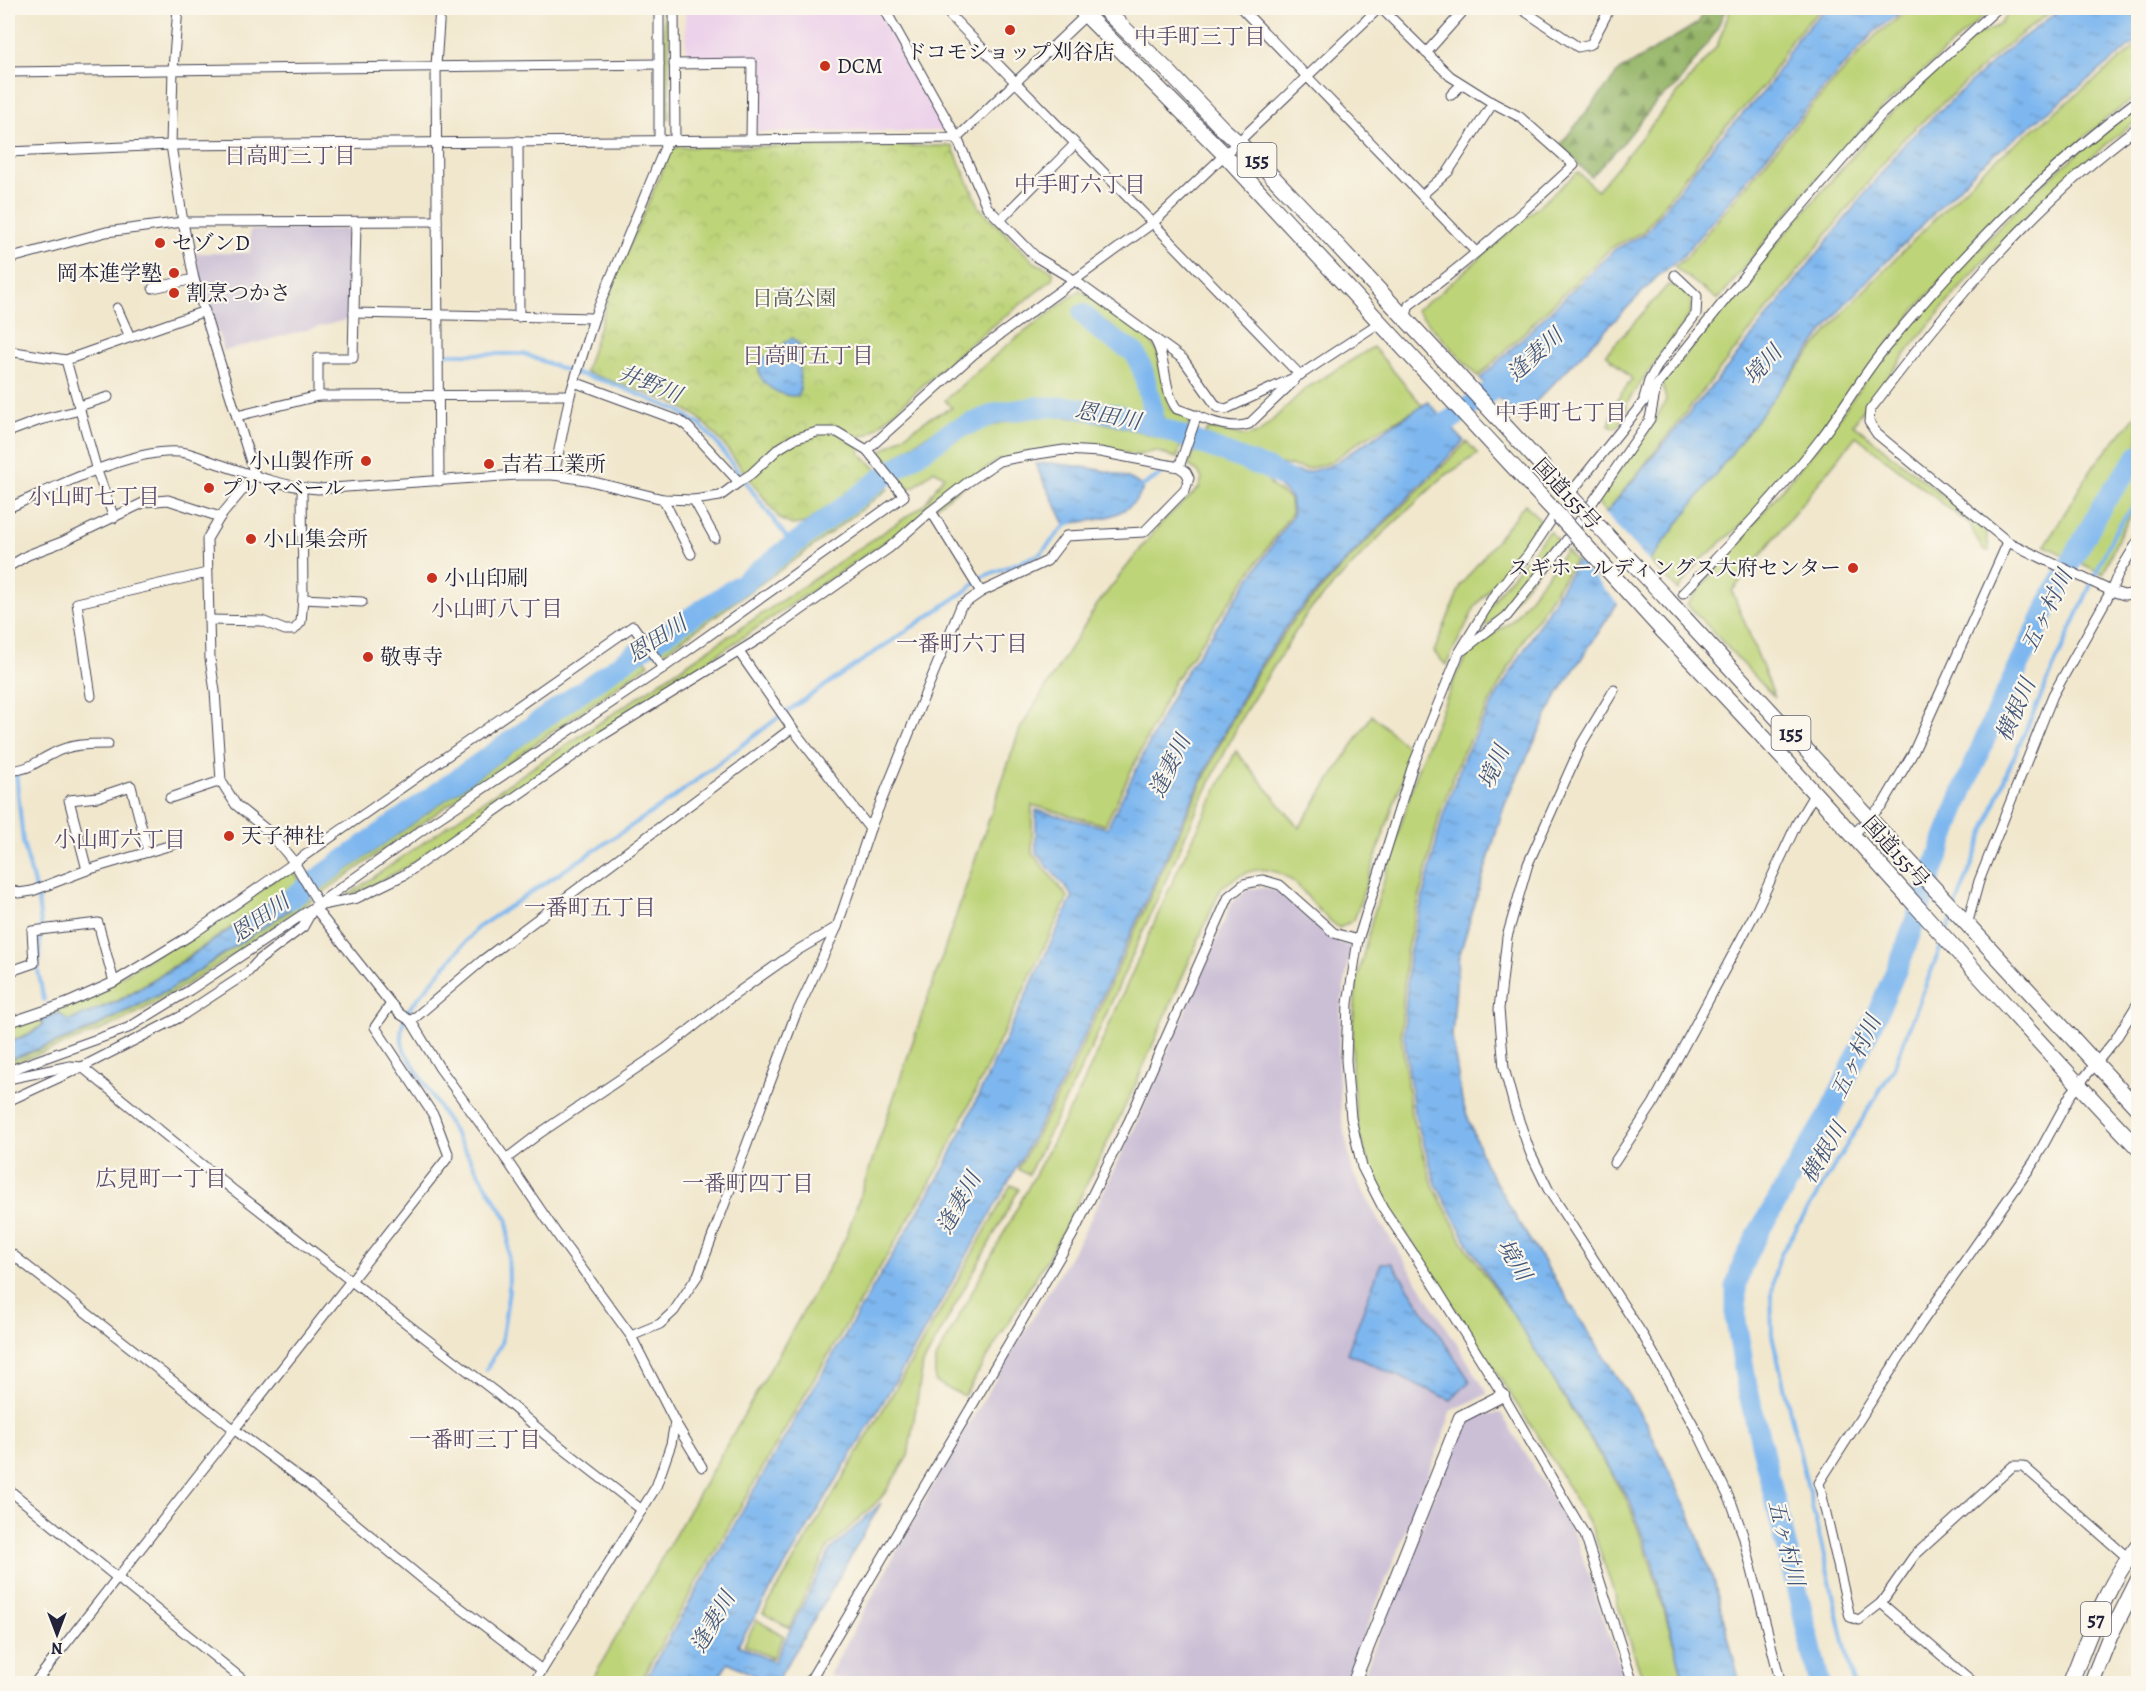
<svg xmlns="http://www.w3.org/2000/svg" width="2146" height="1691" viewBox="0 0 2146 1691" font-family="Alegreya,'Noto Serif JP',serif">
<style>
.built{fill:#ecd1ea}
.industrial{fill:#cbbfd5}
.grass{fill:#bed479;stroke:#707b5a;stroke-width:1.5}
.forest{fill:url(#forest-firs);stroke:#5c6c52;stroke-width:1.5}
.park{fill:url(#park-crowns);stroke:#707b5a;stroke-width:1.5}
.water{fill:url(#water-ripples);stroke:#506c95;stroke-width:1.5}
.pier{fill:#f1e7cd}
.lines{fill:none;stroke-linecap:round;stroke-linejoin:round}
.stream{stroke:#7eb7ef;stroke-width:4}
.river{stroke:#7eb7ef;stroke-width:21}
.minor-casing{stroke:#414051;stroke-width:11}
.tertiary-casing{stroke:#414051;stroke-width:14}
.primary-casing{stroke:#414051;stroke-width:17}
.trunk-casing{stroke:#414051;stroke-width:17}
.minor{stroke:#fff;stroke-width:9}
.tertiary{stroke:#fff;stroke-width:12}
.primary{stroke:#fff;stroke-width:15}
.trunk{stroke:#fff;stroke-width:15}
.trunk-bridge-casing{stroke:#414051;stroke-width:17;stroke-linecap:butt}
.trunk-bridge{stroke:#fff;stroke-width:15}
.poi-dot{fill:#c8321e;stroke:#fbf7ec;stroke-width:2}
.labels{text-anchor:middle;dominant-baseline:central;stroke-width:4.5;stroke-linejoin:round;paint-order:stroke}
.shield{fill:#fbf7ec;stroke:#636270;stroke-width:1.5}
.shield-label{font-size:20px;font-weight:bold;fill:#22223b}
.poi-label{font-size:21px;fill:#22223b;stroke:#fbf7ec;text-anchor:start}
.park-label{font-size:21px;fill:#51574e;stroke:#fbf7ec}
.street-label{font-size:21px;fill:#22223b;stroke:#fbf7ec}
.neighbourhood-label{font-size:22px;fill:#5a4c6b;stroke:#fbf7ec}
.water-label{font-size:22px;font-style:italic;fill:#42567a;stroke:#fbf7ec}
</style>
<defs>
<pattern id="forest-firs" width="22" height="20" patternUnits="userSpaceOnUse" patternTransform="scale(1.5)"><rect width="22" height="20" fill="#96b669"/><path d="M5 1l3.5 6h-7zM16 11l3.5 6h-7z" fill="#7a9458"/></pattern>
<pattern id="park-crowns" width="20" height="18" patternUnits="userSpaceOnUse" patternTransform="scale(1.5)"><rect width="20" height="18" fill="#bed479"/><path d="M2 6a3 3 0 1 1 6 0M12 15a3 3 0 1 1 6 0" fill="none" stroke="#a3b66a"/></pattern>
<pattern id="water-ripples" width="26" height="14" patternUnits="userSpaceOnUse" patternTransform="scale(1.5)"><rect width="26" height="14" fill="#7eb7ef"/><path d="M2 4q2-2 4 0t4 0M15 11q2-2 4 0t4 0" fill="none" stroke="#6794c3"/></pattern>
</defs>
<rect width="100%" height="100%" fill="#fbf7ec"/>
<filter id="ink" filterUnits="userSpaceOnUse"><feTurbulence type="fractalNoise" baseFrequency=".0167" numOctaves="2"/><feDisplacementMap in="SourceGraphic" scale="12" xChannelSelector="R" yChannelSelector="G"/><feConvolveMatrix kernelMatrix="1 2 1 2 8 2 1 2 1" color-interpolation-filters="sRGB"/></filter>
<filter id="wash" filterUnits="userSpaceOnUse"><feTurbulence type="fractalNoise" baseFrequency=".008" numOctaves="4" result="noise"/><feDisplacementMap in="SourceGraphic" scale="24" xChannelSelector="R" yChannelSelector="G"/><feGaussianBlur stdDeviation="1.35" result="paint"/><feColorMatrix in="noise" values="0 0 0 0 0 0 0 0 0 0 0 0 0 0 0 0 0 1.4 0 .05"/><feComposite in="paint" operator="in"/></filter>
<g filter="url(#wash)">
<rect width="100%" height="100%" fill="#f1e7cd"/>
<polygon class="built" points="685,8 877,8 945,126 942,131 757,132 757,59 686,58"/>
<g class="industrial">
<polygon points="349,229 349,319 224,351 200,277 196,253 250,253 250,230"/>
<polygon points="1263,887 1278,892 1331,939 1351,947 1341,1005 1338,1061 1341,1115 1353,1173 1377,1217 1488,1394 1450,1411 1449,1422 1345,1683 851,1684 829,1675 943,1467 1082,1236 1136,1125 1232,903 1247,890"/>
<polygon points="1501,1413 1576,1538 1625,1683 1360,1684 1462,1423 1478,1415"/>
</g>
<g class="grass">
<rect x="664" y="8" width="5" height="111"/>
<polygon points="1731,8 1822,8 1792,39 1765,85 1714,139 1643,232 1612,247 1478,377 1416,310 1435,297 1578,172 1597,191 1717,46"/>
<polygon points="1912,8 1992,8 1878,112 1804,193 1718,300 1674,267 1685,259 1813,105 1877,34"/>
<path d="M2011,8h44l-53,41 -101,92 -295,372 -9,-11 57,-80 12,-22 -4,-17 119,-145 106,-121 90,-83c18,-4 26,-10 34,-26z"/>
<polygon points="2138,45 2138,95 2102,122 2027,188 1918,306 1818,436 1749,518 1699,562 1678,590 1650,561 1771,400 1848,307 1983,170"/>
<path d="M2138,104v16c-112,83 -203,191 -285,304l133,106 3,21 -6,-1 -13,-25 -114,-89 -124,155 43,107 -88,-94 135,-163 65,-91 70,-79 74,-77 76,-66z"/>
<polygon points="1668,285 1679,286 1692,300 1690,314 1627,402 1626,415 1617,428 1609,425 1617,400 1632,379 1606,354"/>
<path d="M1080,290l67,46 10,15 13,58 21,9 -4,10 -20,-6 -7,-9 -14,-56 -10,-13 -54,-39 -6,9 53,39 11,19 9,45c-15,-5 -30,-11 -44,-14 -60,-12 -121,-1 -174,30 -16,9 -30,21 -45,31l-8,-10 53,-37 21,-9 -7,-8 61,-54z"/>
<polygon points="1373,347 1423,406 1363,439 1329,463 1306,469 1261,460 1201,438 1210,428 1245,436 1259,433 1305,389"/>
<polygon points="2138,413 2138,504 2120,534 2103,574 2045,546 2091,469"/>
<path d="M1048,416c48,2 87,13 133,29l-4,13 -22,-7 -16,4 -40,-6 -101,11 -79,59 -344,231 -168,117 -75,39 157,-109 435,-292 20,-29 -10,-6 -20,17 -6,1 -10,-11c53,-36 84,-57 150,-61z"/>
<polygon points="1467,442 1478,454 1443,477 1376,540 1307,613 1281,655 1243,715 1199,805 1089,1053 1028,1175 1018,1169 1069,1075 1217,750 1254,678 1294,619 1350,558"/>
<polygon points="1195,447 1262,472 1273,487 1290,499 1291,514 1175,680 1105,825 1032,805 1032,853 1068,897 940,1166 807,1391 639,1683 590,1683 846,1237 1020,729 1097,605 1160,524 1199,488 1202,479 1198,471 1189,466"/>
<polygon points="883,483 888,489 800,556 660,655 656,649 797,550"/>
<polygon points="1525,504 1542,522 1475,607 1446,665 1434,652 1461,585"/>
<polygon points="1549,531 1560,542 1504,613 1477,632 1475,630 1500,591"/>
<polygon points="1566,550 1575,560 1526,636 1461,756 1440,813 1406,953 1401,1034 1411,1114 1433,1185 1462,1241 1514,1316 1628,1502 1651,1565 1685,1683 1644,1683 1594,1533 1549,1454 1396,1218 1373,1177 1359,1134 1352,1078 1353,1025 1357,980 1372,920 1419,765 1457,673 1471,650 1512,621"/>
<polygon points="644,658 649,664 318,896 316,893"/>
<path d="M1372,715l40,36 -58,169 -15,8c-7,-6 -15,-12 -21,-19 -8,-8 -14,-18 -22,-25 -27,-23 -50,-16 -75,4l-88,202 -70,142 -99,164 -29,-14v-21l145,-270 99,-224 57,-116 63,77z"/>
<polygon points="292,868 300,881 177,964 121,999 69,1021 58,1012 41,1020 42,1025 30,1033 8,1042 8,1026 89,997"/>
<path d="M310,897l2,3c-59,41 -117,83 -181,116 -39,20 -82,34 -123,49v-4l77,-28 86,-44z"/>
<polygon points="1011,1185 1019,1189 923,1364 908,1456 883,1496 827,1549 789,1628 763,1613 913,1359"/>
<polygon points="757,1620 784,1636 773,1658 744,1645"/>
</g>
<polygon class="forest" points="1706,8 1726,8 1715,33 1676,87 1656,102 1628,137 1591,177 1560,145 1619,71 1698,23"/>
<polygon class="park" points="952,146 980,208 1034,262 1053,271 1053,279 957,354 871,433 859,437 860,453 878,471 805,523 792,525 780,519 721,441 697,416 672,402 585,372 613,284 671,150 676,147"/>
<g class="water">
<polygon points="1826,8 1907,8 1874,32 1811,103 1682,257 1657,277 1519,419 1480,379 1615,249 1645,234 1716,142 1768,87 1796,40"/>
<polygon points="2062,8 2138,8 2138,40 1980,166 1843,306 1617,604 1556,697 1505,803 1458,960 1452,1036 1462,1101 1485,1164 1521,1226 1646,1423 1690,1515 1714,1582 1740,1683 1685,1684 1653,1564 1630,1501 1466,1240 1436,1184 1414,1112 1404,1034 1409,954 1443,815 1464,757 1497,695 1606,513 1734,359 1904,144 2005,51"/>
<path d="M793,338l6,6 1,46 -1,5c-19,6 -58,-21 -31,-41h4l9,5c3,-9 -1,-18 12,-21z"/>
<polygon points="1428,402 1464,441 1352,554 1292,618 1253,676 1215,750 1066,1075 1009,1181 908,1360 738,1645 774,1662 830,1551 881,1503 830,1593 776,1683 769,1683 728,1662 715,1683 643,1683 811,1392 944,1168 1073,896 1036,853 1036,810 1107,828 1180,681 1293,515 1291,498 1268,476 1274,467 1304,473 1330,466"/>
<path d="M1051,463c21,3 82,8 92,26 -14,30 -49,31 -78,35l-30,-60z"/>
<polygon points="300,881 310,896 171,989 84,1032 8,1060 8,1043 31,1034 43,1025 42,1020 58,1013 69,1021 121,1000 178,965"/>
<polygon points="1381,1263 1392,1263 1470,1381 1451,1400 1347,1353"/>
</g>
<polygon class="pier" points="1603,512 1651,564 1620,606 1577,559"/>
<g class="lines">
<g class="stream">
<polyline points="439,354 524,354 568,371 608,382 679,411 701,426 715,441 793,546"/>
<polyline points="1186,454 1197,442"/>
<polyline points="1138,489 1172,467"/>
<polyline points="16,772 23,842 38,900 41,924 38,970 44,1000"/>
<polyline points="1956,906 2007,772 2113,535 2138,499"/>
<polyline points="1946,934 1953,916"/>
<path d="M486,1370l15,-26 8,-54 -1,-69 -104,-171c-5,-17 -3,-26 5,-41l68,-81 192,-127 114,-87 184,-124 15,-13 58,-23 26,-29 6,-3"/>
<path d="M1854,1684l-82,-349c-1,-27 -2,-57 10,-83l111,-183 50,-128"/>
</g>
<g class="river">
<polyline points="1083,314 1102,332 1135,353 1143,371 1152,407 1153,425"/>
<polyline points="1425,438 1515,374"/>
<polyline points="290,899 420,805 623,662 744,582 878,481 952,431 997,413 1038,407 1071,407 1115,414 1153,425 1268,469 1295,483"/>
<polyline points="1820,1684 1747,1386 1736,1321 1736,1287 1742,1266 1758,1233 1831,1110 1881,1005 1902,957 1957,805 1993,720 2055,591 2104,502 2138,456"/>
</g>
</g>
</g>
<g filter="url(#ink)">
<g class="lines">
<defs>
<g id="minor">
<polyline points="178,8 173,69 171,145 183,222 194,279 255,475"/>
<polyline points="659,8 659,140"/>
<polyline points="674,8 675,140"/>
<polyline points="884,8 957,138 987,207 1036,257 1074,280 1183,359 1217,407 1226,409 1300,375 1379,323"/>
<path d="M943,8c120,122 238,244 357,367"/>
<polyline points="1241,8 1476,252"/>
<path d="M1381,8l69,68 43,27 27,14 54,48c-53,49 -106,98 -165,140l-4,14"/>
<polyline points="1520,8 1578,47 1591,44 1610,8"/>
<polyline points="1426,53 1466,8"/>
<polyline points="674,64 752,63 751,140"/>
<polyline points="8,72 659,64"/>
<polyline points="1451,95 1462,84"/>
<polyline points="518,141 519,317"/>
<polyline points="8,152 171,145 957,138 1086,15"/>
<polyline points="1422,195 1448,172 1493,103"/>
<polyline points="1001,219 1075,144"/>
<polyline points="356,222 354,313 594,318"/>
<polyline points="8,259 106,232 183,222 437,221"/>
<polyline points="153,288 194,279"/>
<polyline points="117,308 130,337"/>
<path d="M1153,337c15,21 9,53 24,72 21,6 50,23 72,15l45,-43"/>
<polyline points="8,351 66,360 205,311"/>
<polyline points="66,360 97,471 114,518"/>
<polyline points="318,396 318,358 353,358 354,313"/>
<polyline points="1644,398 1649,381 1659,363 1696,314 1697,296 1675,275"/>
<polyline points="79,406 108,397"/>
<polyline points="237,416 318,396 570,395"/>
<polyline points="8,432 40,420 80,410"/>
<polyline points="867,450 975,353 1154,222 1379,8"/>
<polyline points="1179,467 1197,415"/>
<polyline points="255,475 220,517 207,539 210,659 215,691 221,781 236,805 268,831 294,862 318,903"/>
<polyline points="554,475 586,480 663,499 694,500 720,496 739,482"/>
<polyline points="439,481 436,66 440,8"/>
<polyline points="302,488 303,599 362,602"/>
<polyline points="1569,495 1773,240 1882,114 1998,8"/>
<polyline points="663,499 691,554"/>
<polyline points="694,500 715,538"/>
<path d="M8,508c44,-19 131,-64 178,-55 10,2 20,7 30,10 33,11 68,24 102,26l199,-14h37l16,-80 24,-77 74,-178"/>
<polyline points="1556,513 1528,555 1496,592 1459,653 1412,768 1358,940 1348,1003 1346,1060 1351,1118 1362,1167 1383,1208 1433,1283 1503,1395 1585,1535 1633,1684"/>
<polyline points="2008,542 2111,591 2124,595 2138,593"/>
<polyline points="8,567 28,555 62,542 145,502 168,500 220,517"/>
<path d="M1683,593c48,-50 97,-101 139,-156 22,-29 40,-61 63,-89 75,-91 159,-178 253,-248"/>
<polyline points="209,620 262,621 285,630 294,630 301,622 303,599"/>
<polyline points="1463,650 1507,616 1561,548 1650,419 1656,387"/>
<polyline points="739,652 792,728 870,829"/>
<polyline points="1614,690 1582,743 1528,864 1507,937 1499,1009 1504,1068 1515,1109 1530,1152 1548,1189 1644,1337 1699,1435 1732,1504 1743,1535 1781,1684"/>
<polyline points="91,696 77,603 207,573"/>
<path d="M8,771c23,-2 24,-7 44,-17 17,-10 37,-10 56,-10"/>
<polyline points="170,798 221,781"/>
<path d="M1853,835l30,-31 30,-51 95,-211 -131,-108 -8,-12 1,-12c78,-103 164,-207 268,-283"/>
<polyline points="87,870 69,800 98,797 131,786 148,852"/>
<polyline points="8,889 19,893 32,891 87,870 175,844"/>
<polyline points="317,906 357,898 404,875 603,735 764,636 889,548 931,511 968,482 999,461 1025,456 1064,450 1100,452 1179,467 1186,472 1189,478 1185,490 1144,532 1066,536 1047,561 981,592 931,511"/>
<polyline points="1967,925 1979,881 2053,695 2111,591 2118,574 2138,541"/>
<polyline points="8,972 34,963 32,931 98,923 114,982"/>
<polyline points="411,1021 483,960 792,728"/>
<polyline points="8,1023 67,1003 114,982 191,935 633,626 663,668"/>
<polyline points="8,1071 128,1028 190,990 314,907 436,820 663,668 904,496 867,450 837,432 817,432 794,439 778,449 751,474 739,482 688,427 680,421 574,382"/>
<polyline points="8,1079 70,1066 82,1067 232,1189 494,1391 548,1437 642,1510"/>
<polyline points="8,1101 82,1067 180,1017 247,973 259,960 303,927 313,909"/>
<polyline points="506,1159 540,1133 665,1049 730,998 798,950 837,927"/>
<polyline points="1614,1163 1653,1104 1756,911 1797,823 1815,793"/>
<polyline points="8,1251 235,1430 309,1485 424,1580 542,1670 656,1487 671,1444 675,1422 631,1336 561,1240 506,1159 439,1067 411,1021 400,1014 391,1004 314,907"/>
<polyline points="631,1336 660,1324 674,1311 698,1275 795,1016 837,927 870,829 961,606 981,592"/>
<polyline points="675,1422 702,1467"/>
<polyline points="8,1489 248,1684"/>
<polyline points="1881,1603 1859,1620 1850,1617 1819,1483 1920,1325 2034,1162 2071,1094 2115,1040 2138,1003"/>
<polyline points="813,1677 828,1684"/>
<polyline points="34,1684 449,1156 434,1116 375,1027 391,1004"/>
<polyline points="533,1684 542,1670"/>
<polyline points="808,1684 1072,1236 1129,1121 1229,896 1244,884 1263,880 1280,885 1334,933 1358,940"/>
<polyline points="1975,1684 1881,1603 1914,1556 2013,1466 2023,1466 2128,1558"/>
</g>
<polyline id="tertiary" points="1353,1684 1460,1417 1503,1395"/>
<g id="primary">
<path d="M2070,1684c19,-48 36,-99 68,-139"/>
<polyline points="2091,1684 2110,1636 2138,1580"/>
</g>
<g id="trunk">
<polyline points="1079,8 1224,154 1559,516"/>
<polyline points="1103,8 1167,70 1222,128 1252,155 1311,217 1572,498"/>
<polyline points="1665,597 2138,1109"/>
<path d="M1663,631c163,168 314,348 475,517"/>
</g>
</defs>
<use href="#minor" class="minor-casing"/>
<use href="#tertiary" class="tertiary-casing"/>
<use href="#primary" class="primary-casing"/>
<use href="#trunk" class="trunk-casing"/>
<use href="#minor" class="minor"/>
<use href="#tertiary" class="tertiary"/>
<use href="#primary" class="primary"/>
<use href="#trunk" class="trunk"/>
<defs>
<g id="trunk-bridge">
<polyline points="1572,498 1665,597"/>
<polyline points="1559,516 1663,631"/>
</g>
</defs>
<use href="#trunk-bridge" class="trunk-bridge-casing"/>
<use href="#trunk-bridge" class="trunk-bridge"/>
</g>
</g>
<g class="poi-dot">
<circle cx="1010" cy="30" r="6"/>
<circle cx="825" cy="66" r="6"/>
<circle cx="160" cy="243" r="6"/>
<circle cx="174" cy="273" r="6"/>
<circle cx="174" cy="293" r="6"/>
<circle cx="366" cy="461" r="6"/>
<circle cx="489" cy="464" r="6"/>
<circle cx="209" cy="488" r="6"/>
<circle cx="251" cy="539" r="6"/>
<circle cx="1853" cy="568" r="6"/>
<circle cx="432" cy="578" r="6"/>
<circle cx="368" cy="657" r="6"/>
<circle cx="229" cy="836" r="6"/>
</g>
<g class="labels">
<g class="shield">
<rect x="1237.5" y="143" width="39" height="34" rx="4.5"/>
<rect x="1771.5" y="716" width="39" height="34" rx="4.5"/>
<rect x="2081" y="1602" width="30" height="34" rx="4.5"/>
</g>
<g class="shield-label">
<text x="1257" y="160">155</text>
<text x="1791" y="733">155</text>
<text x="2096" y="1619">57</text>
</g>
<g class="poi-label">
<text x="1010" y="52" text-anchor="middle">ドコモショップ刈谷店</text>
<text x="837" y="66">DCM</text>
<text x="172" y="243">セゾンD</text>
<text x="162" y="273" text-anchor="end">岡本進学塾</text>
<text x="186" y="293">割烹つかさ</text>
<text x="354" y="461" text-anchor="end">小山製作所</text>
<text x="501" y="464">吉若工業所</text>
<text x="221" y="488">プリマベール</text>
<text x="263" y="539">小山集会所</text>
<text x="1841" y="568" text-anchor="end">スギホールディングス大府センター</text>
<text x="444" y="578">小山印刷</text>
<text x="380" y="657">敬専寺</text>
<text x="241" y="836">天子神社</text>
</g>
<g class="park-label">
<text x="794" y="298">日高公園</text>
</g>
<g class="street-label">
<text transform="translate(1567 494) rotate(47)">国道155号</text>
<text transform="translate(1896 852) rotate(48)">国道155号</text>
</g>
<g class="neighbourhood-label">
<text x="1200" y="37">中手町三丁目</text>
<text x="290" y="156">日高町三丁目</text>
<text x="1080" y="185">中手町六丁目</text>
<text x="808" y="356">日高町五丁目</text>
<text x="1561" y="413">中手町七丁目</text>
<text x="94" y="497">小山町七丁目</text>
<text x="497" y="609">小山町八丁目</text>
<text x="962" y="644">一番町六丁目</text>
<text x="120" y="840">小山町六丁目</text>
<text x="590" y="908">一番町五丁目</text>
<text x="161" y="1179">広見町一丁目</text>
<text x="748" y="1184">一番町四丁目</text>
<text x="475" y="1440">一番町三丁目</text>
</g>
<g class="water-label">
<text transform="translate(1535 355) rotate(-42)">逢妻川</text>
<text transform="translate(1763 365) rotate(-48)">境川</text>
<text transform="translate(650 384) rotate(22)">井野川</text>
<text transform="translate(1108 416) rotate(11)">恩田川</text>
<text transform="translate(2047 611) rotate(-64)">五ヶ村川</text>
<text transform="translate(657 639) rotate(-33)">恩田川</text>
<text transform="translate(2016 710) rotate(-66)">横根川</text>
<text transform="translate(1170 766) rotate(-64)">逢妻川</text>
<text transform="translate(1494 767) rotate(-66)">境川</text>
<text transform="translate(260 918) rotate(-35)">恩田川</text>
<text transform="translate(1856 1057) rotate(-65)">五ヶ村川</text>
<text transform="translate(1824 1153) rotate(-59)">横根川</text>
<text transform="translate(959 1203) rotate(-61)">逢妻川</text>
<text transform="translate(1514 1260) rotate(59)">境川</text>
<text transform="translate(1786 1543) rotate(76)">五ヶ村川</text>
<text transform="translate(713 1622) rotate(-60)">逢妻川</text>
</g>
</g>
<rect width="2146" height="1691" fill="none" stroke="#fbf7ec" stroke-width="30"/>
<g transform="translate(57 1634) rotate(180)" stroke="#fbf7ec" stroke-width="4.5" paint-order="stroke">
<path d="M0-4.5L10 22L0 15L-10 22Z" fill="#22223b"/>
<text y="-9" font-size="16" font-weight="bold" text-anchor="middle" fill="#22223b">N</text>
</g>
</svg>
